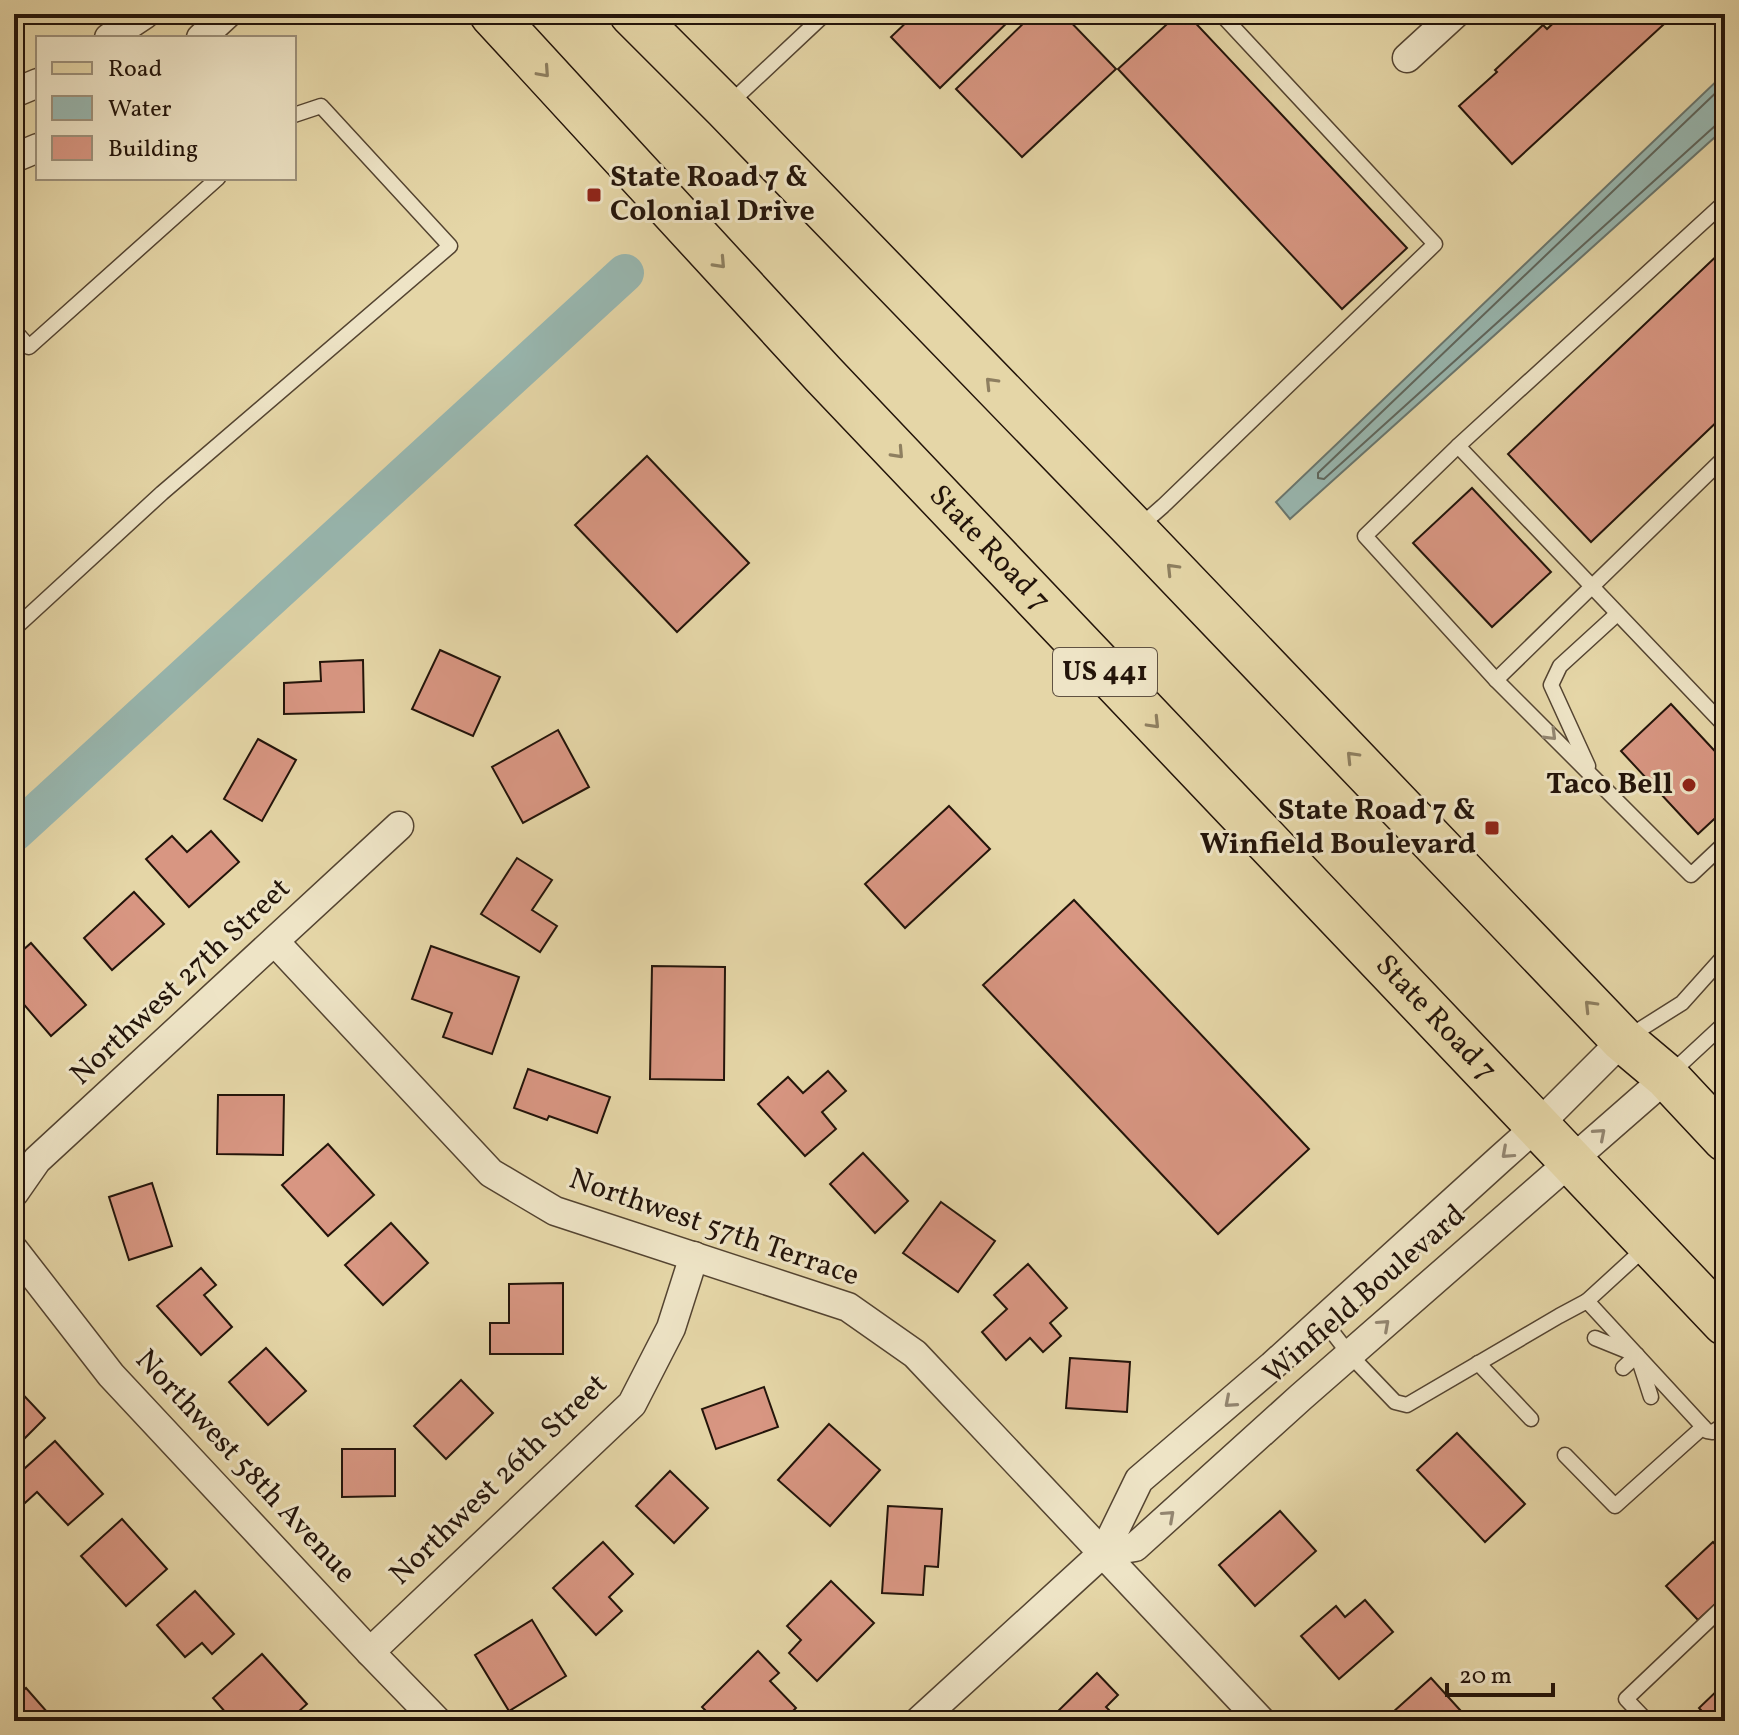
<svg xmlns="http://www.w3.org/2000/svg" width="1739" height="1735" viewBox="0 0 1739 1735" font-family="Vollkorn,serif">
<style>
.water{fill:#98b7b0;stroke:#69766e;stroke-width:2}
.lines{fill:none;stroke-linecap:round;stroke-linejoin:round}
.shore{stroke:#5e665d;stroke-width:2}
.canal{stroke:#98b7b0;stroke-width:38}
.building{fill:#d89682;stroke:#23140a;stroke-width:2}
.service-casing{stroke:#544431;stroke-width:17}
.minor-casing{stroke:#544431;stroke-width:31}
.primary-casing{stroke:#23140a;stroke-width:47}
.service{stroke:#eee4c6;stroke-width:14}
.minor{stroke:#eee4c6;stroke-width:28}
.primary{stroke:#e5d6a7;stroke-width:44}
.oneway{stroke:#8e7f60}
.oneway2{stroke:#938671}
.poi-dot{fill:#8f2418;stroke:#eee4c6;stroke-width:3}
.labels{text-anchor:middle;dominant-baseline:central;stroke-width:6;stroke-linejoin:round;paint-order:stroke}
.shield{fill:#eee4c6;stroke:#605242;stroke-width:2}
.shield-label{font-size:28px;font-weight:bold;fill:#23140a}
.poi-label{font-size:30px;font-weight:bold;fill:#23140a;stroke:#eee4c6;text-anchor:end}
.street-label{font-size:30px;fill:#23140a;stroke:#eee4c6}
</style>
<rect width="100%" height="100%" fill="#e5d6a7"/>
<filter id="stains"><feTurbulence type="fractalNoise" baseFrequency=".0025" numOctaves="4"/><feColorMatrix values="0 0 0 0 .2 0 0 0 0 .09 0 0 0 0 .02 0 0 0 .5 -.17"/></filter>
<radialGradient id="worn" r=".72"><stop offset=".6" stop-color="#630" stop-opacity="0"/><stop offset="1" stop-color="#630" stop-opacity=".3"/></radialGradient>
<polygon class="water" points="1725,73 1725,128 1290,519 1276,502"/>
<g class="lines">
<polyline class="shore" points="1725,84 1318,473 1318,478 1324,479 1716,125 1725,122"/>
<polyline class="canal" points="14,833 625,273"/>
</g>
<g class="building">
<polygon points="915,14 1016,14 940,88 891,37"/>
<polygon points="1033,14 1063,14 1116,69 1022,157 956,89"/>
<polygon points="1178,14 1187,14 1407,248 1342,309 1118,69"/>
<polygon points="1563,14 1675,14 1512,164 1459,106 1497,72 1495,70 1543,25 1547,29"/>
<polygon points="1725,248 1725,414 1591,542 1508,454"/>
<polygon points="647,456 749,563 677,632 575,525"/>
<polygon points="1472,488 1551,572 1492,627 1413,543"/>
<polygon points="440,650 500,677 473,736 412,709"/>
<polygon points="363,660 364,712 284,714 284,683 321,681 320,662"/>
<polygon points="1671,704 1725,762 1725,809 1698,834 1621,751"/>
<polygon points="558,730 589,787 523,823 492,767"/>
<polygon points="258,739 296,760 262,821 224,799"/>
<polygon points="949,806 990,849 905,928 865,884"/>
<polygon points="211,831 239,862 189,907 146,859 172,836 187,852"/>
<polygon points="517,858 552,880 532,910 557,926 540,952 481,914"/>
<polygon points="134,892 164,924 112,970 84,938"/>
<polygon points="1074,900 1309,1149 1218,1234 983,985"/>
<polygon points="31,943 86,1005 51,1036 14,993 14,958"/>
<polygon points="431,946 519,977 492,1054 443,1037 452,1013 412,999"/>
<polygon points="652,966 725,967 724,1080 650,1079"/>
<polygon points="528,1069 610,1097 597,1133 549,1116 547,1120 514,1108"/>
<polygon points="828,1071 846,1091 822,1112 836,1129 805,1156 758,1104 788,1077 803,1093"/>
<polygon points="218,1095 284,1095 283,1155 217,1154"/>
<polygon points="328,1144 374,1195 328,1236 282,1185"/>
<polygon points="863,1153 908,1201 875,1233 830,1184"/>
<polygon points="152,1183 172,1246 129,1260 109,1197"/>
<polygon points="941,1202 995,1241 958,1292 903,1253"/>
<polygon points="391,1223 428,1263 383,1305 345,1265"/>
<polygon points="1028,1264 1067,1308 1050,1323 1061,1336 1043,1352 1030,1338 1006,1360 982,1332 1007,1309 994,1295"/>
<polygon points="201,1268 216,1285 204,1295 232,1327 201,1355 157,1306"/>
<polygon points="563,1283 563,1354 490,1354 490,1323 509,1323 509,1284"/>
<polygon points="266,1348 306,1391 268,1425 229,1382"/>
<polygon points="1070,1358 1130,1362 1127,1412 1066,1408"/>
<polygon points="461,1380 493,1413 446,1459 414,1426"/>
<polygon points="14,1385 45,1418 24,1439 14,1429"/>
<polygon points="764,1387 778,1427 716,1449 702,1409"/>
<polygon points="829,1424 880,1470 830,1526 778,1480"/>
<polygon points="1457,1433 1525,1504 1485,1542 1417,1470"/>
<polygon points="55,1441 103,1494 68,1525 37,1492 14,1513 14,1478"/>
<polygon points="342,1449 395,1449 395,1496 342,1497"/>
<polygon points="670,1471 708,1508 674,1543 636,1506"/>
<polygon points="888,1506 942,1509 938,1567 925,1566 923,1595 882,1593"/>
<polygon points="1280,1511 1316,1551 1255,1606 1219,1565"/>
<polygon points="122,1519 167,1569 126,1606 81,1556"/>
<polygon points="603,1542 633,1574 609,1597 622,1611 596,1635 553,1588"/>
<polygon points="1713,1542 1725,1555 1725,1595 1698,1620 1666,1586"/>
<polygon points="831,1581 874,1623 817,1681 789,1653 801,1640 787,1626"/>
<polygon points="195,1591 234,1634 212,1654 202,1643 185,1657 157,1625"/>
<polygon points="1365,1600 1393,1632 1339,1679 1301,1636 1336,1606 1345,1617"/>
<polygon points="532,1620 566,1676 509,1711 475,1655"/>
<polygon points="758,1651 779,1673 770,1681 796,1708 783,1721 716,1721 702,1707"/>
<polygon points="262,1654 307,1704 288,1721 260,1721 251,1712 241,1721 233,1721 213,1698"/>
<polygon points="1097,1673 1118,1695 1106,1707 1120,1721 1060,1721 1054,1715"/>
<polygon points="1431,1678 1460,1710 1447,1721 1383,1721"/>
<polygon points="1725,1683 1725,1721 1711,1721 1699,1708"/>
<polygon points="26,1688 55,1721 14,1721 14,1699"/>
</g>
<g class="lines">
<defs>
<g id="service">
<polyline points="729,104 825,14"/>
<polyline points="1725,202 1458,446 1725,726"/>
<polyline points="14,330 29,347 218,178"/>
<polyline points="1458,446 1365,536 1496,680 1691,875 1725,843"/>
<polyline points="1139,527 1163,506 1435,244 1221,14"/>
<polyline points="14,629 162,493 450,246 321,106 294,115"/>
<polyline points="1496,680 1725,457"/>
<polyline points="1588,766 1551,685 1560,666 1617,614"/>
<polyline points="1628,1037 1682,1003 1725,955"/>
<polyline points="1670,1074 1725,1023"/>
<polyline points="1587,1301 1646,1247"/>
<polyline points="1323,1320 1350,1355 1395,1402 1407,1405 1559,1316 1587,1301 1707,1431 1713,1432 1725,1424"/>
<polyline points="1595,1338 1637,1355 1623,1368"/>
<polyline points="1639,1360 1651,1397"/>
<polyline points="1478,1363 1531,1419"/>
<polyline points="1565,1455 1615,1506 1703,1427"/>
<polyline points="1647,1721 1626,1699 1725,1605"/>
</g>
<g id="minor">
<polyline points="109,38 145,14"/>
<polyline points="201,38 227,14"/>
<polyline points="1407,58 1455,14"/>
<polyline points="14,93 38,83"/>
<polyline points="14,158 38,148"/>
<polyline points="275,942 491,1173 555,1211 848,1307 915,1354 1261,1721"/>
<polyline points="14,1193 37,1160 399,826"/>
<polyline points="14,1250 111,1375 370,1652 437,1721"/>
<polyline points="1104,1552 1135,1547 1301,1397 1667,1077"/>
<polyline points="370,1652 632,1404 671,1328 694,1256"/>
<polyline points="919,1721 1104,1552 1139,1480 1272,1366 1500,1159 1538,1125 1623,1040"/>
</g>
<g id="primary">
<path id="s1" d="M492,14l331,360 902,949"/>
<polyline points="632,14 726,108 1135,530 1623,1040 1667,1077 1725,1139"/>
</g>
</defs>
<use href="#service" class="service-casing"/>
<use href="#minor" class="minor-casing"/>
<use href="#primary" class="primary-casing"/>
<use href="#service" class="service"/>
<use href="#minor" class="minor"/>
<use href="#primary" class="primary"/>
</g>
<defs><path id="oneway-chevron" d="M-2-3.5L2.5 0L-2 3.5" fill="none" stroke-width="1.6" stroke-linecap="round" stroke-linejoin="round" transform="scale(2)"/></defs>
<g class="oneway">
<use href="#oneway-chevron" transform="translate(544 72) rotate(48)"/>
<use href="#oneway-chevron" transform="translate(720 263) rotate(47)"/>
<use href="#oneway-chevron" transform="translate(991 383) rotate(-134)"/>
<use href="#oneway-chevron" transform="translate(898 453) rotate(47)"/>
<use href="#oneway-chevron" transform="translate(1172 569) rotate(-134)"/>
<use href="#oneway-chevron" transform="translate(1154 723) rotate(46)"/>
<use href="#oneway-chevron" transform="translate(1352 757) rotate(-134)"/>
<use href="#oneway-chevron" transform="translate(1590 1006) rotate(-134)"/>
</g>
<g class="oneway2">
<use href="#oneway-chevron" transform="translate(1551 735) rotate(45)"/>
<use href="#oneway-chevron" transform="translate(1600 1134) rotate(-41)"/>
<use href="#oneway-chevron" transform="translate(1507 1153) rotate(138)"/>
<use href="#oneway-chevron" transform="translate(1384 1325) rotate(-42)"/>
<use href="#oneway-chevron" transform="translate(1230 1402) rotate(139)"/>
<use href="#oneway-chevron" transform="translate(1169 1516) rotate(-42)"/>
</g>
<g class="poi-dot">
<rect x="586" y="187" width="16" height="16" rx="4"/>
<circle cx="1689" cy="785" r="8"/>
<rect x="1484" y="820" width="16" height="16" rx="4"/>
</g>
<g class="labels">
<rect class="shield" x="1053" y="648" width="104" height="48" rx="6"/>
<g class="shield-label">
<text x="1105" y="672">US 441</text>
</g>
<g class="poi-label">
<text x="610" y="178" text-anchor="start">State Road 7 &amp;<tspan x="610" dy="34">Colonial Drive</tspan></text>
<text x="1673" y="785">Taco Bell</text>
<text x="1476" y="811">State Road 7 &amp;<tspan x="1476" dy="34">Winfield Boulevard</tspan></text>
</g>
<g class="street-label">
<text stroke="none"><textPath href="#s1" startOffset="730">State Road 7</textPath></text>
<text transform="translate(181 982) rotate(-43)">Northwest 27th Street</text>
<text stroke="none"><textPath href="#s1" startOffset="1378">State Road 7</textPath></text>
<text transform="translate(714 1228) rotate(19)">Northwest 57th Terrace</text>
<text transform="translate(1365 1295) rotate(-41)">Winfield Boulevard</text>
<text transform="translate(245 1467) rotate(47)">Northwest 58th Avenue</text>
<text transform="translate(499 1480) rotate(-44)">Northwest 26th Street</text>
</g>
</g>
<rect width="1739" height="1735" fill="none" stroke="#e5d6a7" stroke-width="48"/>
<rect x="16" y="16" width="1707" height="1703" fill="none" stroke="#23140a" stroke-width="4"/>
<rect x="24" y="24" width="1691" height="1687" fill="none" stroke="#23140a" stroke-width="2"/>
<rect x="36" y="36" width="260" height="144" fill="#eee4c6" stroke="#9d917b" stroke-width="2"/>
<rect x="52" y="62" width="40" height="12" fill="#e5d6a7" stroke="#9d917b" stroke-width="2"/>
<text x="108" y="76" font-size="24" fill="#23140a">Road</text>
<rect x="52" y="96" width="40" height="24" fill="#98b7b0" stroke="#9d917b" stroke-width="2"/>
<text x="108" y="116" font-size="24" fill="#23140a">Water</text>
<rect x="52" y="136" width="40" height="24" fill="#d89682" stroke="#9d917b" stroke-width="2"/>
<text x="108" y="156" font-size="24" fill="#23140a">Building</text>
<path d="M1447 1683v12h106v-12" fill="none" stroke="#23140a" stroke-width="4"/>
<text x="1459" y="1683" font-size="24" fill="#23140a" stroke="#eee4c6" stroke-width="6" paint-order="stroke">20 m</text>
<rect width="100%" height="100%" filter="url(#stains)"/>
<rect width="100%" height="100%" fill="url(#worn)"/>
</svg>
